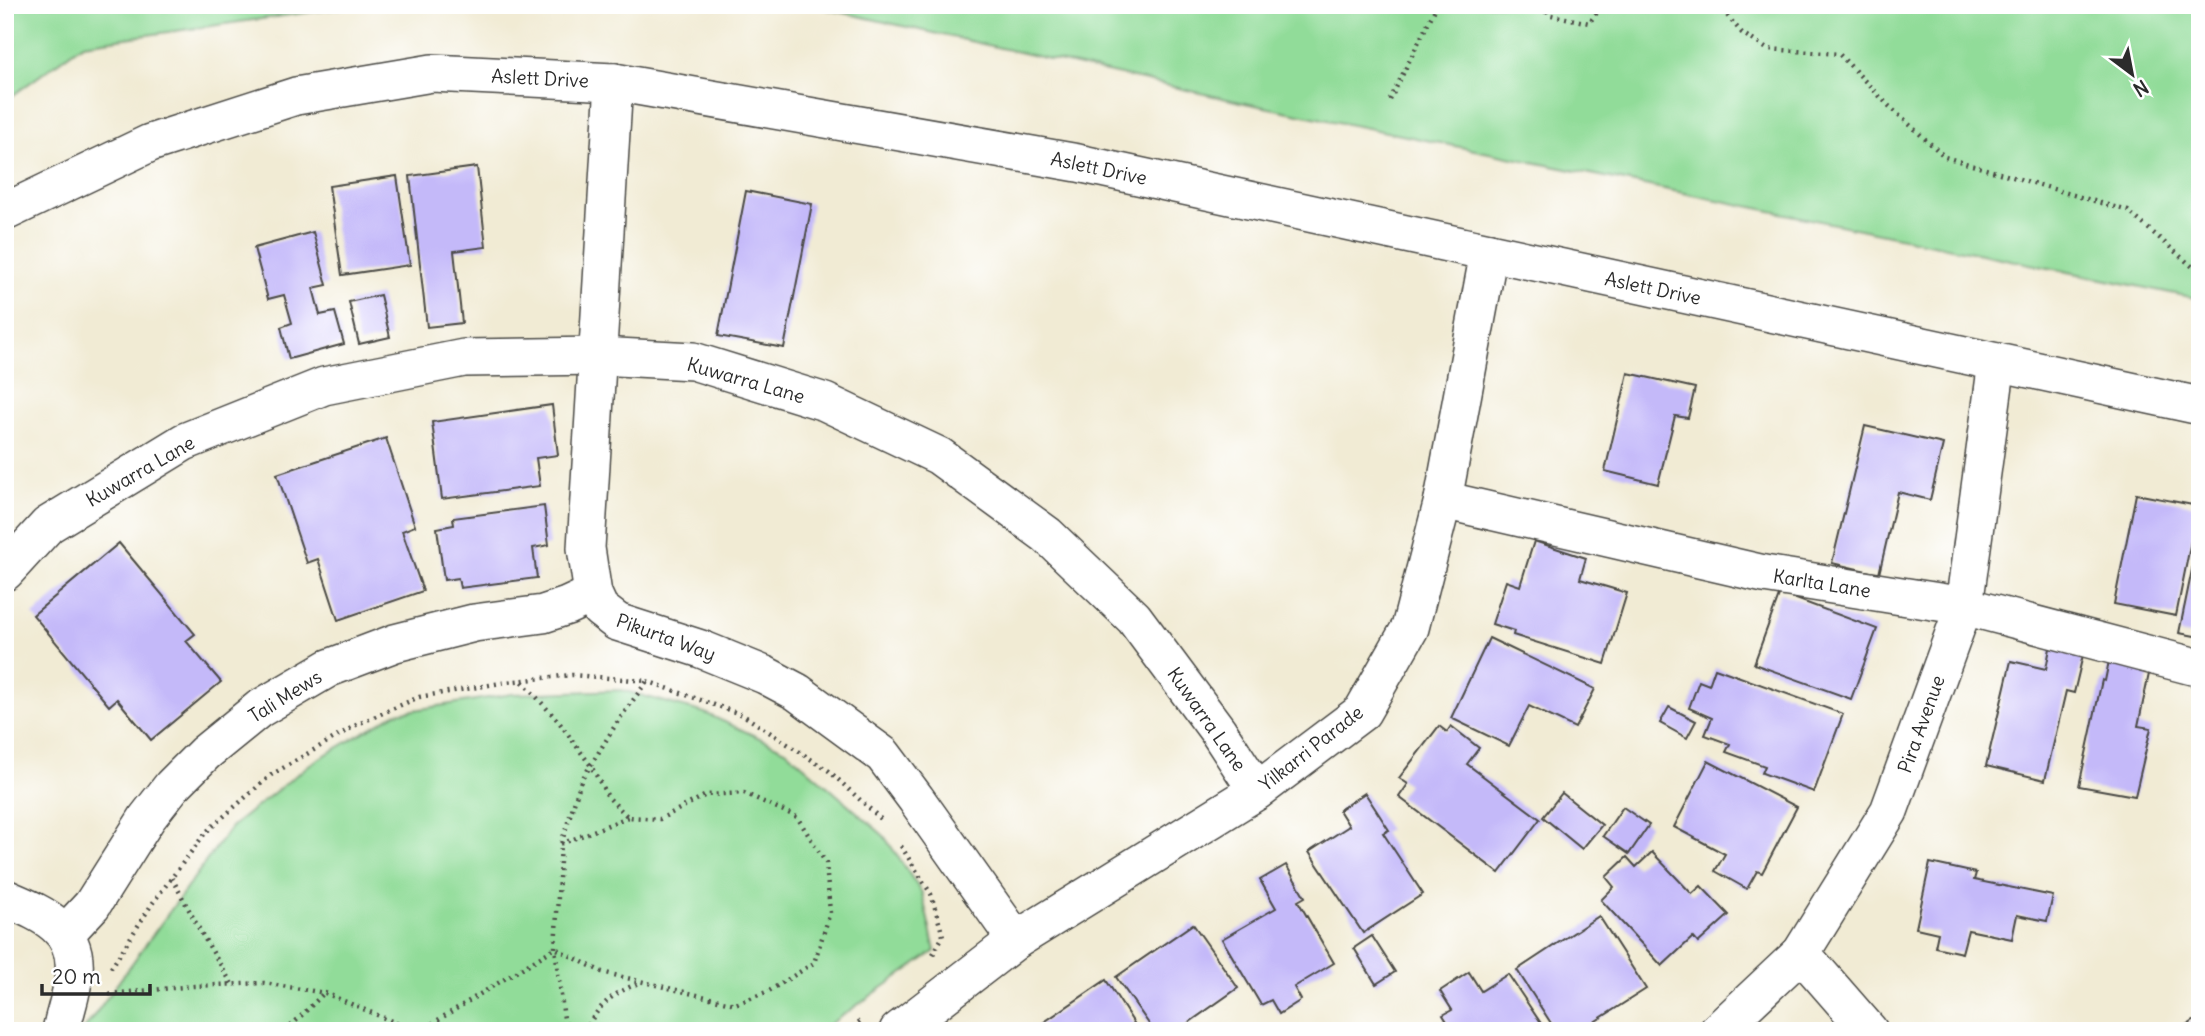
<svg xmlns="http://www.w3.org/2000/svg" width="2205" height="1036" viewBox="0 0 2205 1036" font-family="Delius,sans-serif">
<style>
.green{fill:#91dc99;stroke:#5e8462;stroke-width:2}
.building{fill:#c4b9f9}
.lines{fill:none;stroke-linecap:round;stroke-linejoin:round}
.minor-casing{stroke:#494844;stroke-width:40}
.path{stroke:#494844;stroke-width:4.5;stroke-dasharray:2 5;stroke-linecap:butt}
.minor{stroke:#fff;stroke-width:37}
.labels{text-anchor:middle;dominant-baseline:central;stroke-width:5;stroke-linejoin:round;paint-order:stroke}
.street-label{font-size:19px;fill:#2b2b2b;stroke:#fff}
</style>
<rect width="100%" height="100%" fill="#fff"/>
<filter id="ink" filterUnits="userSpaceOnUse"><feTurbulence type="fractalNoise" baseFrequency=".0143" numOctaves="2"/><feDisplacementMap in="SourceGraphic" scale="14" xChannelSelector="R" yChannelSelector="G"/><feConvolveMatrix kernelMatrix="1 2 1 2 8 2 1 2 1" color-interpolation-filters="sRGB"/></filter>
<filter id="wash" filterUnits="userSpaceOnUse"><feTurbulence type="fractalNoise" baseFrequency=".00686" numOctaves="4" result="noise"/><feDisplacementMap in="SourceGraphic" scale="28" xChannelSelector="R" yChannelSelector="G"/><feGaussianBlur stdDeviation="1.57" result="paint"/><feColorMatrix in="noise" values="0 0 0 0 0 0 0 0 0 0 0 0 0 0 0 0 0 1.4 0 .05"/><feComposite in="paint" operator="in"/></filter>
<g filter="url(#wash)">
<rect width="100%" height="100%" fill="#f1ebd4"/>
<g class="green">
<polygon points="5,5 361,5 83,44 5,101"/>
<polygon points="809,5 2200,5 2200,299 1240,102"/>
<polygon points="622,690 705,713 786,750 884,836 922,893 935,951 820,1031 83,1031 231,827 310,764 396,713 512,694"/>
</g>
<g id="blocks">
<g class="building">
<polygon points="477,167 486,247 454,251 462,323 427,327 410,176"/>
<polygon points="397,176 410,265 342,275 329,186"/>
<polygon points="746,191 812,204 784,348 718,336"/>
<polygon points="313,232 327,285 313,288 320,315 335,312 344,344 289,359 281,327 292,323 284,295 268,299 254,248"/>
<polygon points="380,295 390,337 359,344 349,302"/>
<polygon points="1628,373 1695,388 1688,418 1675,416 1658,484 1605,471"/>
<polygon points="552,405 558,455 536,458 540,486 442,499 432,422"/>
<polygon points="1865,426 1943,444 1930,500 1898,492 1879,574 1832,563"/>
<polygon points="386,438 415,526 402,531 423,591 338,620 318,559 307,563 277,474"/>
<polygon points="2136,494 2198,506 2176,616 2114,604"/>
<polygon points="544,506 549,545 533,548 537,578 460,588 458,578 444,580 437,528 454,525 453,518"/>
<polygon points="2199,536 2200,536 2200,637 2179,633"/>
<polygon points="1534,541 1586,558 1580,579 1627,593 1605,664 1513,635 1514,631 1492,624 1506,581 1520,586"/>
<polygon points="119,543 195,634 186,641 221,682 151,740 117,699 109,706 33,615"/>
<polygon points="1780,593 1877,629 1851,699 1754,664"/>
<polygon points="1489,638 1595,689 1575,728 1529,706 1509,746 1451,718"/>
<polygon points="2050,648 2083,655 2074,693 2066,691 2045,780 1986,766 2011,661 2046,669"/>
<polygon points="2109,661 2150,669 2138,726 2151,728 2135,796 2079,786 2102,680 2105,681"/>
<polygon points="1715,668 1843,714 1814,792 1762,773 1765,766 1726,752 1730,744 1705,735 1712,718 1689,708 1699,681 1709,685"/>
<polygon points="1669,707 1696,721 1687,738 1660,723"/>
<polygon points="1439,726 1447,732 1451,726 1479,748 1467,764 1540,819 1499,873 1399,797 1408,784 1399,778"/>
<polygon points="1708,761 1797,807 1762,873 1757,871 1747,889 1715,871 1725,854 1674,827"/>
<polygon points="1365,793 1389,830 1383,833 1423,894 1363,933 1309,852 1349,826 1339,810"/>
<polygon points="1562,793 1602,825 1582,849 1543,817"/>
<polygon points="1623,807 1649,825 1629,854 1603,836"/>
<polygon points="1652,852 1692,894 1701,886 1729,915 1698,943 1693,937 1662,966 1601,900 1614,887 1606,877 1627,857 1636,867"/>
<polygon points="1930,863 1976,873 1974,880 2053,896 2047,921 2017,915 2012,939 1968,930 1962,953 1935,947 1938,933 1916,928"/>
<polygon points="1286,865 1305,897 1298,901 1334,963 1294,987 1301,1000 1279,1014 1271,1000 1261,1005 1222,939 1276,908 1260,880"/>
<polygon points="1599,916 1646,989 1580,1031 1556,1031 1517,970"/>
<polygon points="1193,924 1238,988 1177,1031 1154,1031 1116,977"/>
<polygon points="1372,936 1395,972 1376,984 1354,948"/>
<polygon points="1469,972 1481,991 1508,974 1546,1031 1453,1031 1443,1015 1452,1010 1440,991"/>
<polygon points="1106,980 1139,1031 1031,1031"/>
<polygon points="2200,1017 2200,1031 2178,1031"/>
</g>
</g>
</g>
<g filter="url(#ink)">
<use href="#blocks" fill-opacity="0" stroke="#494844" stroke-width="2"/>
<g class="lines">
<defs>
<g id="minor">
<polyline points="614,82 586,548 593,594 600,609 617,622 701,649 765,675 797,692 883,755 916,799 1016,940"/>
<polyline points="5,212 150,143 296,96 432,73 614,82 1078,163 2200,406"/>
<polyline points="1443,500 1764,574 1964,606 2200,668"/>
<polyline points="5,572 48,525 184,442 324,386 464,358 598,356 693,361 825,402 939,456 1047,535 1134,618 1218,731 1257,791"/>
<path d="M5,898c35,15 73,29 69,74 -1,20 -9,39 -13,59"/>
<polyline points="65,934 92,905 147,818 172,786 205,753 259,709 329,668 395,643 474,623 543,614 567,606 593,594"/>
<polyline points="1801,953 1869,1031"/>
<polyline points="898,1031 1016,940 1257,791 1362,712 1410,628 1443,500 1489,252"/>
<polyline points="1718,1031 1801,953 1889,811 1964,606 1997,362"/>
</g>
</defs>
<use href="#minor" class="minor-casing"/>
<g class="path">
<polyline points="1544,5 1547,14 1589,23 1603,5"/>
<polyline points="1718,5 1742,33 1767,49 1839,54 1889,106 1945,157 2128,211 2194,268 2200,271"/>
<polyline points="1390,100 1437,5"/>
<polyline points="647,681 743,715 829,771 884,822"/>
<polyline points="561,844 628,817"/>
<polyline points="901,846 931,894 943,936 931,958"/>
<polyline points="172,878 203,936 232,984"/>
<polyline points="111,968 152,904 206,832 271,775 358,724 419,697 507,682 572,675 647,681 618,721 581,781 561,844 555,948 564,1019 568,1031"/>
<polyline points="109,994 194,986 264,983 325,993 415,1031"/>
<polyline points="286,1031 324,993"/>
<polyline points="420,1031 555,948 602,972 735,1004 769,991 814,963 830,913 826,863 797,817 744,793 706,795 660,819 628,817 608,797 591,766 559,722 522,681"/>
<path d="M585,1031c15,-28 27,-37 56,-49"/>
<polyline points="847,1031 863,1019"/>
</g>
<use href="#minor" class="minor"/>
</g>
</g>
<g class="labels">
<g class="street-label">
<text transform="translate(540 78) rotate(3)">Aslett Drive</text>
<text transform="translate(1099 168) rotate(12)">Aslett Drive</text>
<text transform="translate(1653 288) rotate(12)">Aslett Drive</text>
<text transform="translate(746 380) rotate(16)">Kuwarra Lane</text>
<text transform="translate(140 471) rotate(-30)">Kuwarra Lane</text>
<text transform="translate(1822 583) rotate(9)">Karlta Lane</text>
<text transform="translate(666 637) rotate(20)">Pikurta Way</text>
<text transform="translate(285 696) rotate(-32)">Tali Mews</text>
<text transform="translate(1207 719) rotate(55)">Kuwarra Lane</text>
<text transform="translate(1921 724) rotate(-70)">Pira Avenue</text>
<text transform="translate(1311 748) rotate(-38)">Yilkarri Parade</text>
</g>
</g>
<rect width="2205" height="1036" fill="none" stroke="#fff" stroke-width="28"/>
<g transform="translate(2132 74) rotate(148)" stroke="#ffffff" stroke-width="5" paint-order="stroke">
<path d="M0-5L12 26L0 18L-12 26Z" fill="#2b2b2b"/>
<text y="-10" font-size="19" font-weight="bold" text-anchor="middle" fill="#2b2b2b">N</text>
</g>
<path d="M42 984v10h108v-10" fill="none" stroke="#2b2b2b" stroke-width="3.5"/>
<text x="52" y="984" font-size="21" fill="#2b2b2b" stroke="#ffffff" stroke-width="5" paint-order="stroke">20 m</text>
</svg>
